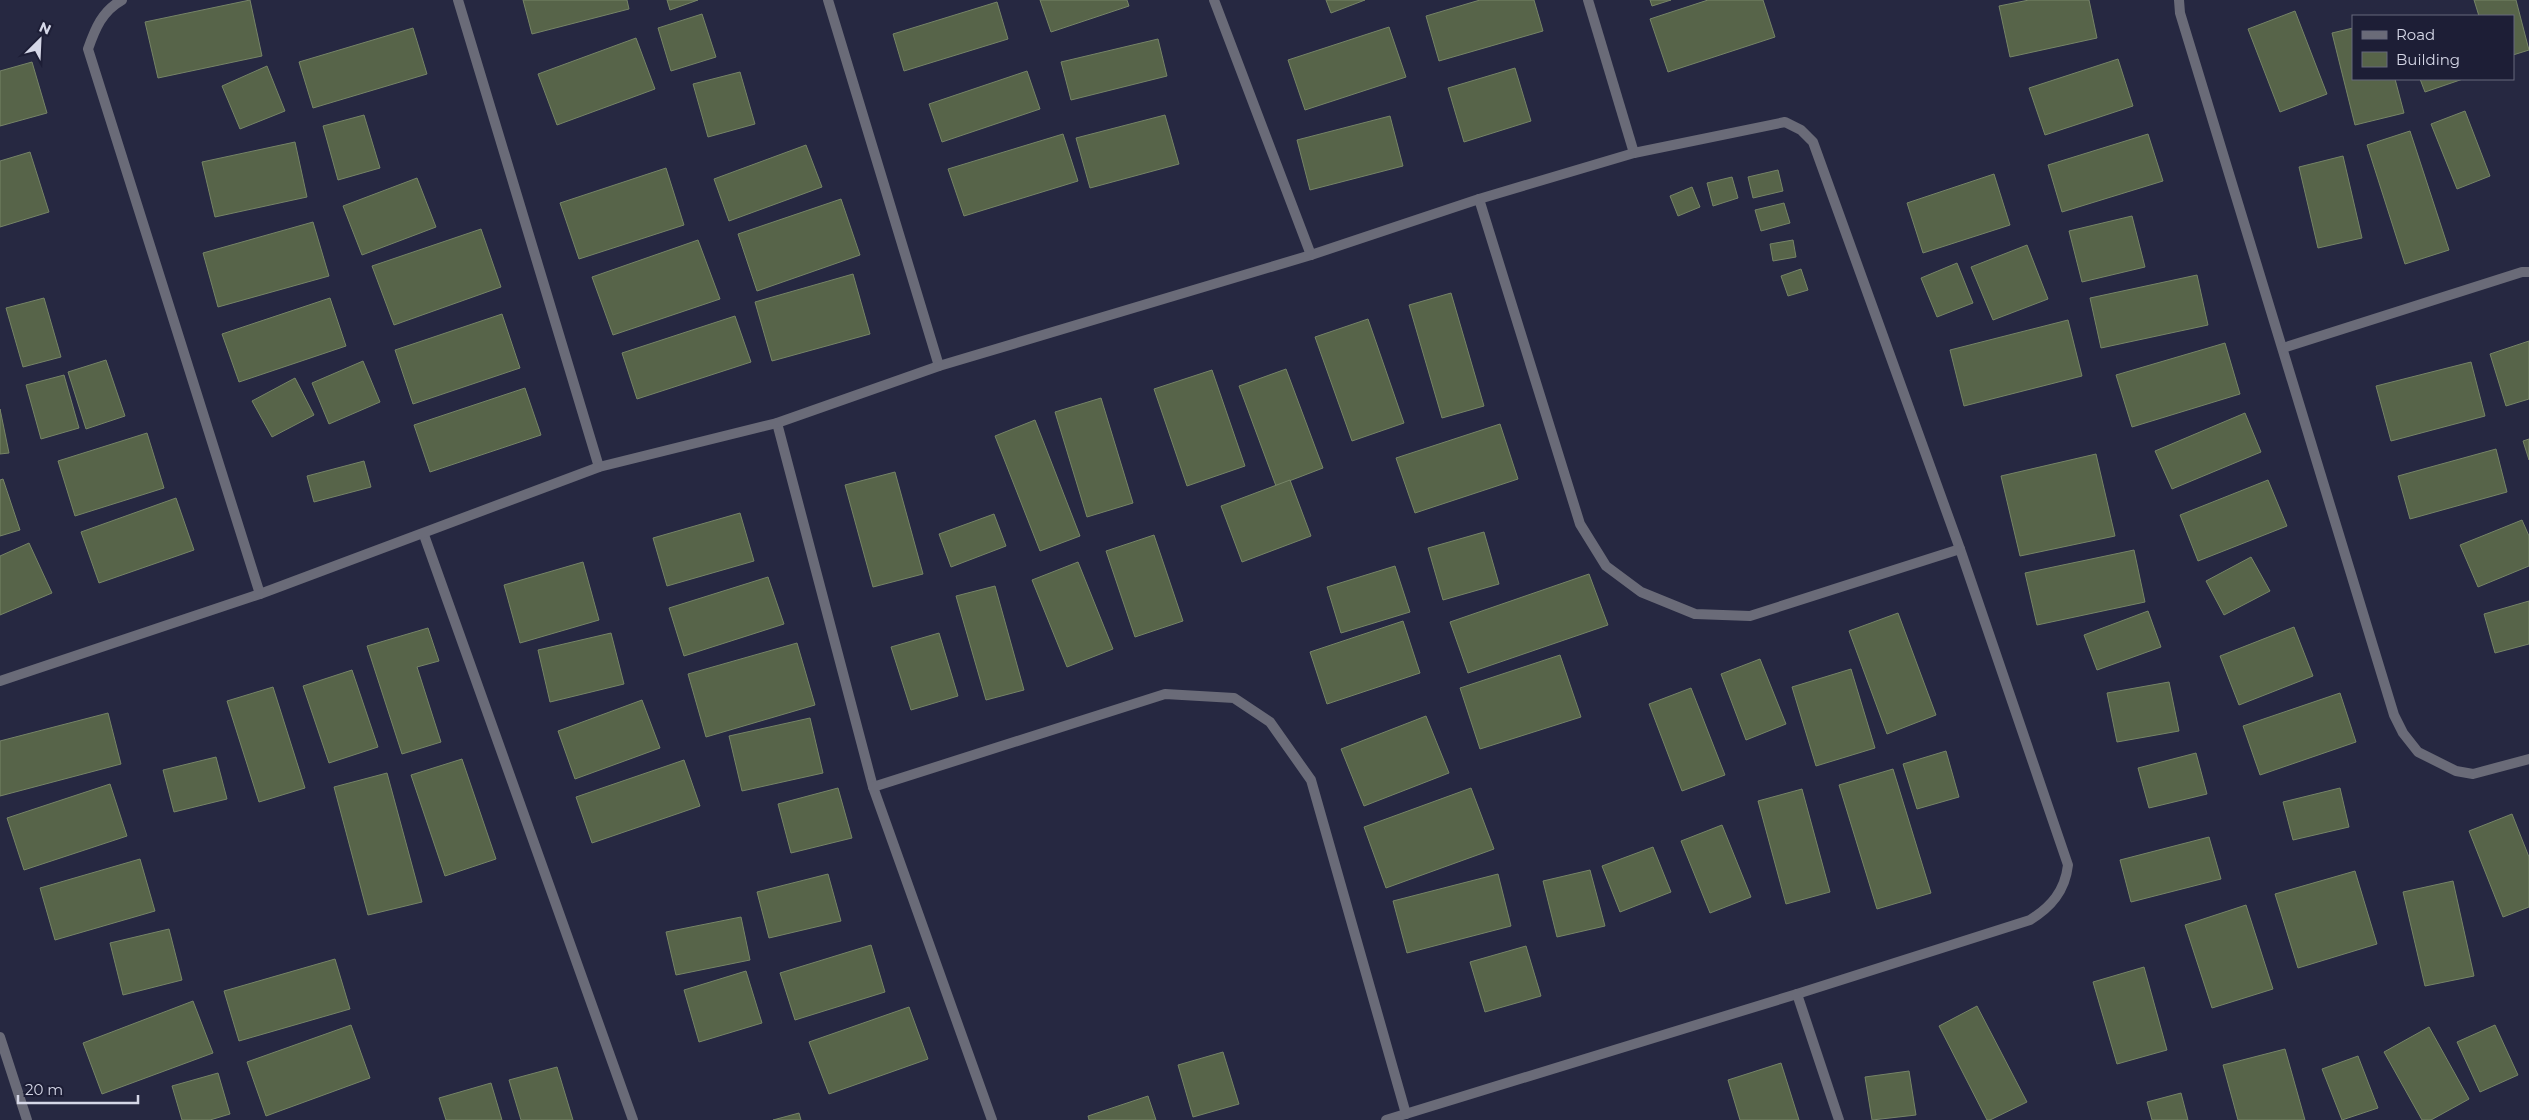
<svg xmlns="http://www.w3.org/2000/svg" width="2529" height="1120" viewBox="0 0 2529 1120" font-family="Montserrat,sans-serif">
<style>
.building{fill:#576449;stroke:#768467}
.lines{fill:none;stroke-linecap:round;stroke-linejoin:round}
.street{stroke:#6a6b78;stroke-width:10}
</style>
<rect width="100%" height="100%" fill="#262841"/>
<g class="building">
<polygon points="250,0 262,56 158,78 145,22"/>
<polygon points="523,0 627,0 629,9 532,34"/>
<polygon points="667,0 698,0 670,10"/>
<polygon points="1040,0 1127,0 1129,6 1051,32"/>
<polygon points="1326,0 1365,0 1331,13"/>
<polygon points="1480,0 1534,0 1543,31 1439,61 1426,16"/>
<polygon points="1650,0 1671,0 1652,6"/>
<polygon points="1708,0 1763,0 1775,37 1668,72 1650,19"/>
<polygon points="2029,0 2089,0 2097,38 2010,57 1999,6"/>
<polygon points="2474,0 2516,0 2529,50 2513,55 2513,16 2479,16"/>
<polygon points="997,2 1008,39 904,71 893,34"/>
<polygon points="2295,11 2327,94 2280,112 2248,29"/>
<polygon points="702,14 716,57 671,71 658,28"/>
<polygon points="1389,27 1406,77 1305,110 1288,60"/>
<polygon points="413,28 427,74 313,108 299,62"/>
<polygon points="2353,28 2353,79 2395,79 2404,113 2355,125 2332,33"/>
<polygon points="636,38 655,89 557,125 538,74"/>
<polygon points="1158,39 1167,76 1071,100 1061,62"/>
<polygon points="2118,59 2133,106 2045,135 2029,88"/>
<polygon points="32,62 47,113 0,126 0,71"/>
<polygon points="267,66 285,111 240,129 222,86"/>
<polygon points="1515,68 1531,121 1464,142 1448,88"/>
<polygon points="1027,71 1040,109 942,142 929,104"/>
<polygon points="740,72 755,124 708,137 693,84"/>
<polygon points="2420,79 2463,79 2425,92"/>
<polygon points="2465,111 2490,176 2457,189 2431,124"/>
<polygon points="364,115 380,168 338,180 323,126"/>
<polygon points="1165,115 1179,164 1090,188 1076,138"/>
<polygon points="1390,116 1403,166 1310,190 1297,140"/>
<polygon points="2410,131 2449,250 2405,264 2367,145"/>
<polygon points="1063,134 1078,181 964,216 948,169"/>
<polygon points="2148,134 2163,181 2062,212 2048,165"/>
<polygon points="295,142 307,197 215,217 202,162"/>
<polygon points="806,145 822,187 729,221 714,179"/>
<polygon points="30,152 49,212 0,227 0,161"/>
<polygon points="2343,156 2362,238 2318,248 2299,167"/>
<polygon points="666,168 684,225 579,259 560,203"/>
<polygon points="1778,170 1783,191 1753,198 1748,177"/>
<polygon points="1994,174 2010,225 1923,253 1907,203"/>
<polygon points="1732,177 1738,198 1713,206 1707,183"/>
<polygon points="417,178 436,227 362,255 343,206"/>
<polygon points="1692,187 1700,207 1678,216 1670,196"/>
<polygon points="841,199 860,255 757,291 738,234"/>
<polygon points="1784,203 1790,223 1761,231 1755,210"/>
<polygon points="2132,216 2145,267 2082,282 2069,231"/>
<polygon points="313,222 329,276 218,307 203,253"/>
<polygon points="481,229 501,287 394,325 372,266"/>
<polygon points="698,240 720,299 613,335 592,277"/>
<polygon points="1793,240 1796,257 1773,261 1770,244"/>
<polygon points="2027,245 2048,299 1993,320 1971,267"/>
<polygon points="1957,263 1973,303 1937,317 1921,278"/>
<polygon points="1801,269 1808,290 1788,296 1781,276"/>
<polygon points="853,274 870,334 772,361 755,302"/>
<polygon points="2197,275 2208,325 2101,348 2090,298"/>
<polygon points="1451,293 1484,406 1442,418 1409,305"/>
<polygon points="44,298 61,357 23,367 6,308"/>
<polygon points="330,298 346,346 239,382 222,334"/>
<polygon points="502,314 520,368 413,404 395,350"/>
<polygon points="735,316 751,362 637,399 622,353"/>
<polygon points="1368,319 1404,423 1352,441 1315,337"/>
<polygon points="2068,320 2082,376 1964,406 1950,350"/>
<polygon points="2529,341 2529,399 2506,406 2490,354"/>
<polygon points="2225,343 2240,394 2132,427 2116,375"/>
<polygon points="106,360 125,416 86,429 68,372"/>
<polygon points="363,361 380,402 329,424 312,383"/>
<polygon points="2471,362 2485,416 2391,441 2376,386"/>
<polygon points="1286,369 1323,468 1276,486 1239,386"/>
<polygon points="1212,370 1245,466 1187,486 1154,389"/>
<polygon points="64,375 79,428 41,439 26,385"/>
<polygon points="295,378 314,415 272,437 252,401"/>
<polygon points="525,388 541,435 430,472 414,425"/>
<polygon points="1101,398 1133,503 1087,517 1055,412"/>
<polygon points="0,409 9,453 0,454"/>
<polygon points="2245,413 2261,452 2172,489 2155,451"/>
<polygon points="1035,420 1080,536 1040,551 995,436"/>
<polygon points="1500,424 1518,479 1415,513 1396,458"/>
<polygon points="147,433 164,488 75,516 58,461"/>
<polygon points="2529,439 2529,460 2523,441"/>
<polygon points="2496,449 2507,492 2410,519 2398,476"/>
<polygon points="2096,454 2115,536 2020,556 2001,476"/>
<polygon points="364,461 371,487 314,502 307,476"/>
<polygon points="895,472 923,574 873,587 845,485"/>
<polygon points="3,479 20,530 0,536 0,480"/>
<polygon points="1290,480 1311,536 1242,562 1221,506"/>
<polygon points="2268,480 2287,526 2198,561 2180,515"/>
<polygon points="176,498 194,550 99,583 81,532"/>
<polygon points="740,513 754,561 667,586 653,538"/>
<polygon points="994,514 1006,546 951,567 939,534"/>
<polygon points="2522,520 2529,536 2529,566 2478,587 2460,545"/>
<polygon points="1484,532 1499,584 1443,600 1428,548"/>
<polygon points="1154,535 1183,621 1135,637 1106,551"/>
<polygon points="29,543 52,593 0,615 0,556"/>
<polygon points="2134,550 2145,602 2037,625 2025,573"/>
<polygon points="2251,557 2270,591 2224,615 2206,581"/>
<polygon points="583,562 599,620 520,643 504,585"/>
<polygon points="1078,562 1113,649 1067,667 1032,580"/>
<polygon points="1395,566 1410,612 1341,633 1327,587"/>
<polygon points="1589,574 1608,625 1468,673 1450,622"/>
<polygon points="768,577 784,624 684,656 669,608"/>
<polygon points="995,586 1024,690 986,700 956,596"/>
<polygon points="2529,601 2529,644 2495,653 2484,614"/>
<polygon points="2148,611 2161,647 2097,670 2084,635"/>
<polygon points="1898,613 1936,715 1887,734 1849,631"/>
<polygon points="1403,621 1420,673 1327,704 1310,652"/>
<polygon points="2294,627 2313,676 2239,705 2220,656"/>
<polygon points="428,628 439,661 417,667 441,742 402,754 367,646"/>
<polygon points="611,633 624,684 550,702 538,650"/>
<polygon points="939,633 958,696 911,710 891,647"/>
<polygon points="797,643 815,705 706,737 688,674"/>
<polygon points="1560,655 1581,717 1480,749 1460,688"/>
<polygon points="1760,659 1786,724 1746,740 1721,674"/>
<polygon points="1851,669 1875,748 1816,766 1792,687"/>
<polygon points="352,670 378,747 329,763 303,686"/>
<polygon points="2169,682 2179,731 2117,742 2107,693"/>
<polygon points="273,687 305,788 259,802 227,701"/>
<polygon points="1691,688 1725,775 1682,791 1649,704"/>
<polygon points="2340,693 2356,742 2260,775 2243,726"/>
<polygon points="642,700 660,748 575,779 558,731"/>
<polygon points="108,713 121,764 0,796 0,741"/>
<polygon points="1426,716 1449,773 1364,806 1341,749"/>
<polygon points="810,718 823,773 742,791 729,736"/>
<polygon points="1946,751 1959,797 1917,809 1903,764"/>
<polygon points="2196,753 2207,794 2149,808 2138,768"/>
<polygon points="216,757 227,799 174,812 163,770"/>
<polygon points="462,759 496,859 445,876 411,775"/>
<polygon points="684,760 700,806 592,843 576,797"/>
<polygon points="1893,769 1931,893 1877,909 1839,785"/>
<polygon points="387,773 422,902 368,915 334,787"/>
<polygon points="110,784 127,836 24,870 7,818"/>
<polygon points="838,788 852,838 791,853 778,804"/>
<polygon points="1471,788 1494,849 1386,888 1364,827"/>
<polygon points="2340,788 2349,827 2293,840 2283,802"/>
<polygon points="1802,789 1830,892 1786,904 1758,801"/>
<polygon points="2512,814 2529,857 2529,907 2503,917 2469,831"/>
<polygon points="1722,825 1751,897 1710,913 1681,841"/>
<polygon points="2209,837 2221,879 2131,902 2120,860"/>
<polygon points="1653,847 1671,892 1620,912 1602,866"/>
<polygon points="140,859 155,911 55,940 40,888"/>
<polygon points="1590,870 1605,926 1557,937 1543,881"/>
<polygon points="2355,871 2377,944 2298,968 2275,894"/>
<polygon points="828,874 841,921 769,938 757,892"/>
<polygon points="1498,874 1511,926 1407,953 1393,901"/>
<polygon points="2453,881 2474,976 2425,986 2403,892"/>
<polygon points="2246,905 2273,989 2212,1008 2185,925"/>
<polygon points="741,917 750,960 676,975 666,932"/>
<polygon points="169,929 182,980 123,995 110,943"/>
<polygon points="871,945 885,992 795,1020 780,973"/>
<polygon points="1526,946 1541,996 1485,1012 1470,962"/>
<polygon points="335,959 350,1009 239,1041 224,991"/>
<polygon points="2144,967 2167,1050 2117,1064 2093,982"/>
<polygon points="746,971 762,1023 699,1042 684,990"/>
<polygon points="193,1001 213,1053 102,1094 83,1043"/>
<polygon points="1977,1006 2027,1102 1990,1120 1987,1120 1939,1026"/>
<polygon points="909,1007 928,1059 829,1094 809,1042"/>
<polygon points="351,1025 370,1078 266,1116 247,1062"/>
<polygon points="2495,1025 2518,1075 2480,1092 2457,1042"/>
<polygon points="2429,1027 2469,1099 2431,1120 2422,1120 2384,1052"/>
<polygon points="2285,1049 2305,1120 2238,1120 2223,1065"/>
<polygon points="1223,1052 1239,1104 1193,1117 1178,1065"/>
<polygon points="2358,1056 2378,1108 2342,1120 2322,1069"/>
<polygon points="1781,1063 1799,1120 1740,1120 1728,1080"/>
<polygon points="557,1067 573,1120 521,1120 509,1080"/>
<polygon points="1909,1071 1916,1115 1872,1120 1865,1077"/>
<polygon points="218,1073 230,1114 210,1120 182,1120 172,1086"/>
<polygon points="491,1083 502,1120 446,1120 439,1098"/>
<polygon points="2181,1093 2188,1120 2152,1120 2147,1102"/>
<polygon points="1148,1096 1156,1120 1089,1120 1088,1116"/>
<polygon points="799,1113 801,1120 773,1120"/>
</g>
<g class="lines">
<g class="street">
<path d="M122,0c-20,11 -27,29 -34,49l172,545"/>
<polyline points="458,0 599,467"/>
<polyline points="828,0 939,366"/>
<polyline points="1214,0 1311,255"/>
<polyline points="1588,0 1634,153"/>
<polyline points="2179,0 2180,13 2394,715 2403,733 2418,752 2456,771 2473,774 2529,759"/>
<polyline points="1479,199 1580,524 1606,566 1641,592 1695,614 1750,616 1960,549"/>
<polyline points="2283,348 2522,272 2529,272"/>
<polyline points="777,423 873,787 992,1120"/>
<polyline points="424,535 633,1120"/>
<path d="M0,681l260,-87 339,-127 178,-44 162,-57 372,-111 168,-56 155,-46 151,-31 16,8 12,12 147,407 108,316c-3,26 -17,42 -38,55l-233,74 -411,126"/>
<polyline points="873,787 1165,694 1234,698 1270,722 1311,780 1406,1114"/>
<polyline points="1797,994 1839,1120"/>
<polyline points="0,1037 27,1120"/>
</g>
</g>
<rect x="2352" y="15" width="162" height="65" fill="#1d1e36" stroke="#67687d"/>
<rect x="2362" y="31" width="25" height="8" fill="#6a6b78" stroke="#67687d"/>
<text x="2396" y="40" font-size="15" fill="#d5d7e7">Road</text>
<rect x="2362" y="52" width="25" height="15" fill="#576449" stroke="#67687d"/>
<text x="2396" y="65" font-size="15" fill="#d5d7e7">Building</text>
<g transform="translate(40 40) rotate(24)" stroke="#1d1e36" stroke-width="4" paint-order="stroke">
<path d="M0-4L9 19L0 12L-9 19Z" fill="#d5d7e7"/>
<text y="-8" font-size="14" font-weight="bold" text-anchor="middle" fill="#d5d7e7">N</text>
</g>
<path d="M18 1095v8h120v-8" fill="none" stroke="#d5d7e7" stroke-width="2.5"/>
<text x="25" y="1095" font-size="15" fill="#d5d7e7" stroke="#1d1e36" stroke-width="4" paint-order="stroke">20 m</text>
</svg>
